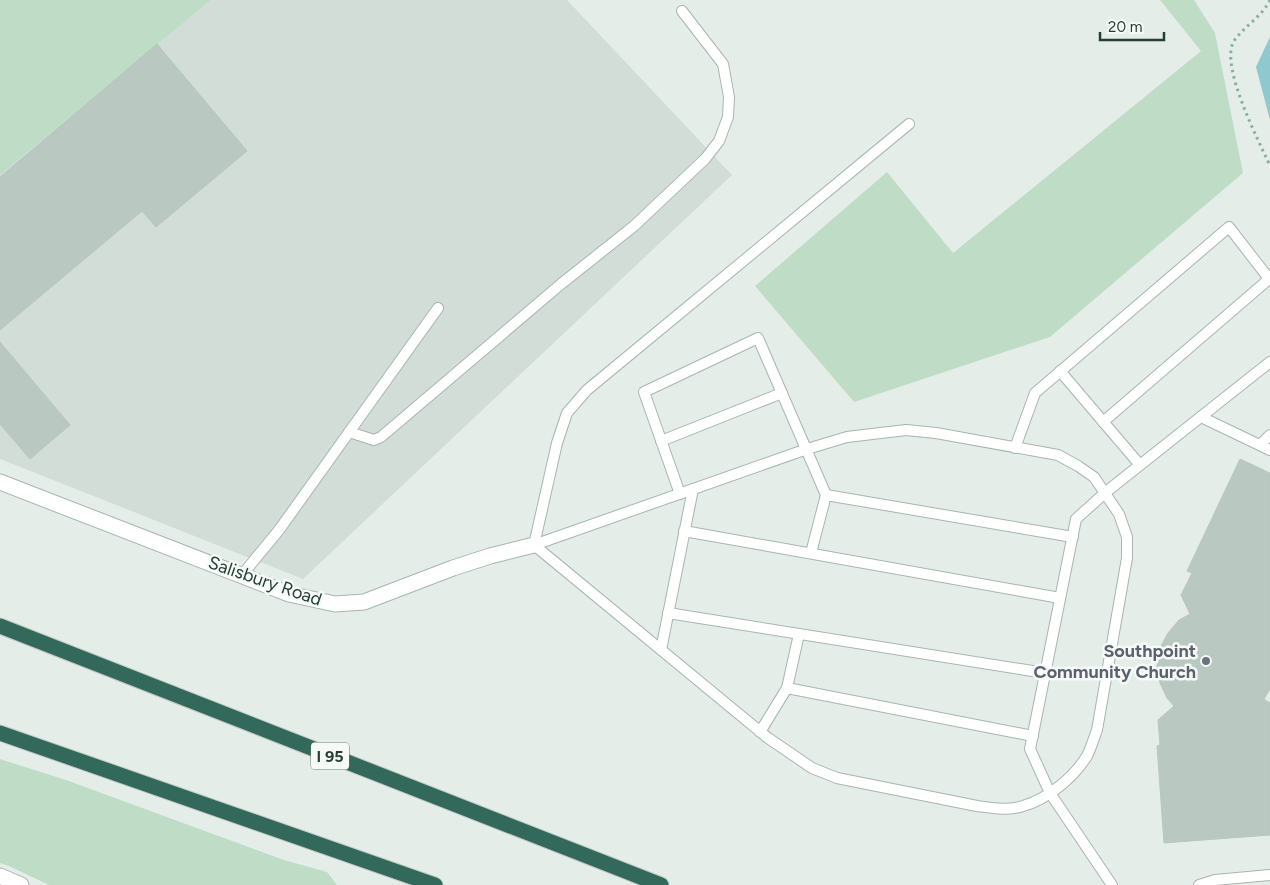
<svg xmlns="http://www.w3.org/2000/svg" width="1270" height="885" viewBox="0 0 1270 885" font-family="Figtree,sans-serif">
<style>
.built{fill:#d3ddd8}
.green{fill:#bfddc6}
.water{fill:#90c8cf}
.building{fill:#bac8c2;stroke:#b7c7c0}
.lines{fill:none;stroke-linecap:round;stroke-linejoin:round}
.lane-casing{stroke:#a8b5b0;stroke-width:12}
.street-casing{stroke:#a8b5b0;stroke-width:17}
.highway-casing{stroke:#c2c9c7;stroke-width:17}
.path{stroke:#87afa1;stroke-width:3;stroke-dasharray:2.5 4;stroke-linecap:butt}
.lane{stroke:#fff;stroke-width:10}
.street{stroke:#fff;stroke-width:15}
.highway{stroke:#32695b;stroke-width:15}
.worship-dot{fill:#6b7280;stroke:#f5faf7;stroke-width:2}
.labels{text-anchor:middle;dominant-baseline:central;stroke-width:5;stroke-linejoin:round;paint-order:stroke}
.shield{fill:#f5faf7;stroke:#637670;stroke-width:1}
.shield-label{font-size:16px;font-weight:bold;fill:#253e36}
.street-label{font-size:18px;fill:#253e36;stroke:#f5faf7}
.worship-label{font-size:18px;font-weight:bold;fill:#5b616d;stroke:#f5faf7;text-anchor:end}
</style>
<rect width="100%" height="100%" fill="#e5ede9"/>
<polygon class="built" points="211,0 567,0 732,175 303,579 0,459 0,175"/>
<g class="green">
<polygon points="0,0 211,0 0,175"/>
<polygon points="1160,0 1194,0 1215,33 1243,173 1050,337 854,402 755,286 887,172 953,253 1201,51"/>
<polygon points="0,759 66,780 284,860 327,872 337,885 49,885 9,866 0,863"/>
</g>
<polygon class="water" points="1270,37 1270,120 1256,67"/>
<g class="building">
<polygon points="157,44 247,151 156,227 142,211 0,330 0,177"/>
<polygon points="0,342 70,425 30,459 0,424"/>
<polygon points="1240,459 1270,473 1270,689 1264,699 1270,703 1270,835 1164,843 1157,746 1160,745 1158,720 1174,706 1167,698 1160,683 1157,666 1160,648 1168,633 1179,620 1190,614 1181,595 1192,573 1187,571"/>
</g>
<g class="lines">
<defs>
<g id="lane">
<polyline points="1060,371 1140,465"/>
<polyline points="1201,417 1270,450"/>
<polyline points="1103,422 1269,279"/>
<path d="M906,430l30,3 122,22 20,11 16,11 25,37 8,23v21l-30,172c-3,8 -6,18 -10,26 -13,21 -39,43 -64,50 -15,5 -31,2 -46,0l-140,-28 -25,-10 -44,-30 -234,-193 273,-96 40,-12z"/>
<polyline points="349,432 374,440 381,437 561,284 634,226 705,159 719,141 728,117 729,97 723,64 682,11"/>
<polyline points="661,441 782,393"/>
<polyline points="1260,445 1270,435"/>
<polyline points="1015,448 1035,393 1229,227 1270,280"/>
<polyline points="680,494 644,392 758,338 826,495 811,553"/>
<polyline points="826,495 1073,537"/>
<polyline points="684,531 1060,598"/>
<polyline points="534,545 557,443 567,413 587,390 909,124"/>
<polyline points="242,575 279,530 438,308"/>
<polyline points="668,613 1045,673"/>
<polyline points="661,650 693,489"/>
<polyline points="787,688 1033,736"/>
<polyline points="760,732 787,688 799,634"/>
<polyline points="1112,885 1050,793 1030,749 1076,519 1106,492 1270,362"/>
<polyline points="1199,885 1215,880 1270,875"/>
</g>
<g id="street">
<polyline points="0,482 289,594 335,604 364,602 453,568 490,556 534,545"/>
<polyline points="0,876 21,885"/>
</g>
<g id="highway">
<polyline points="0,626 661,885"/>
<polyline points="0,733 435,885"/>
</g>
</defs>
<use href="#lane" class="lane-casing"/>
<use href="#street" class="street-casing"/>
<use href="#highway" class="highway-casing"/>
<path class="path" d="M1270,0c-8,17 -26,26 -36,41 -15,24 25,100 36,125"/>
<use href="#lane" class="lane"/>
<use href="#street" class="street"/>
<use href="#highway" class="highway"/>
</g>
<circle class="worship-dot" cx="1206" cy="661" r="5"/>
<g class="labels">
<rect class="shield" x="311" y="742.5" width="38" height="27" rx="4"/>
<g class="shield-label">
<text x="330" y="756">I 95</text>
</g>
<g class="street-label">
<text transform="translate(265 581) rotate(19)">Salisbury Road</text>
</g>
<g class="worship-label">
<text x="1196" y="651">Southpoint<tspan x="1196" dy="21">Community Church</tspan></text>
</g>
</g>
<path d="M1100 32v8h64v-8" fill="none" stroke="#253e36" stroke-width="2.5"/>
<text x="1108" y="32" font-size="15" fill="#253e36" stroke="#f5faf7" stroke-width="4" paint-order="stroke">20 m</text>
</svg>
